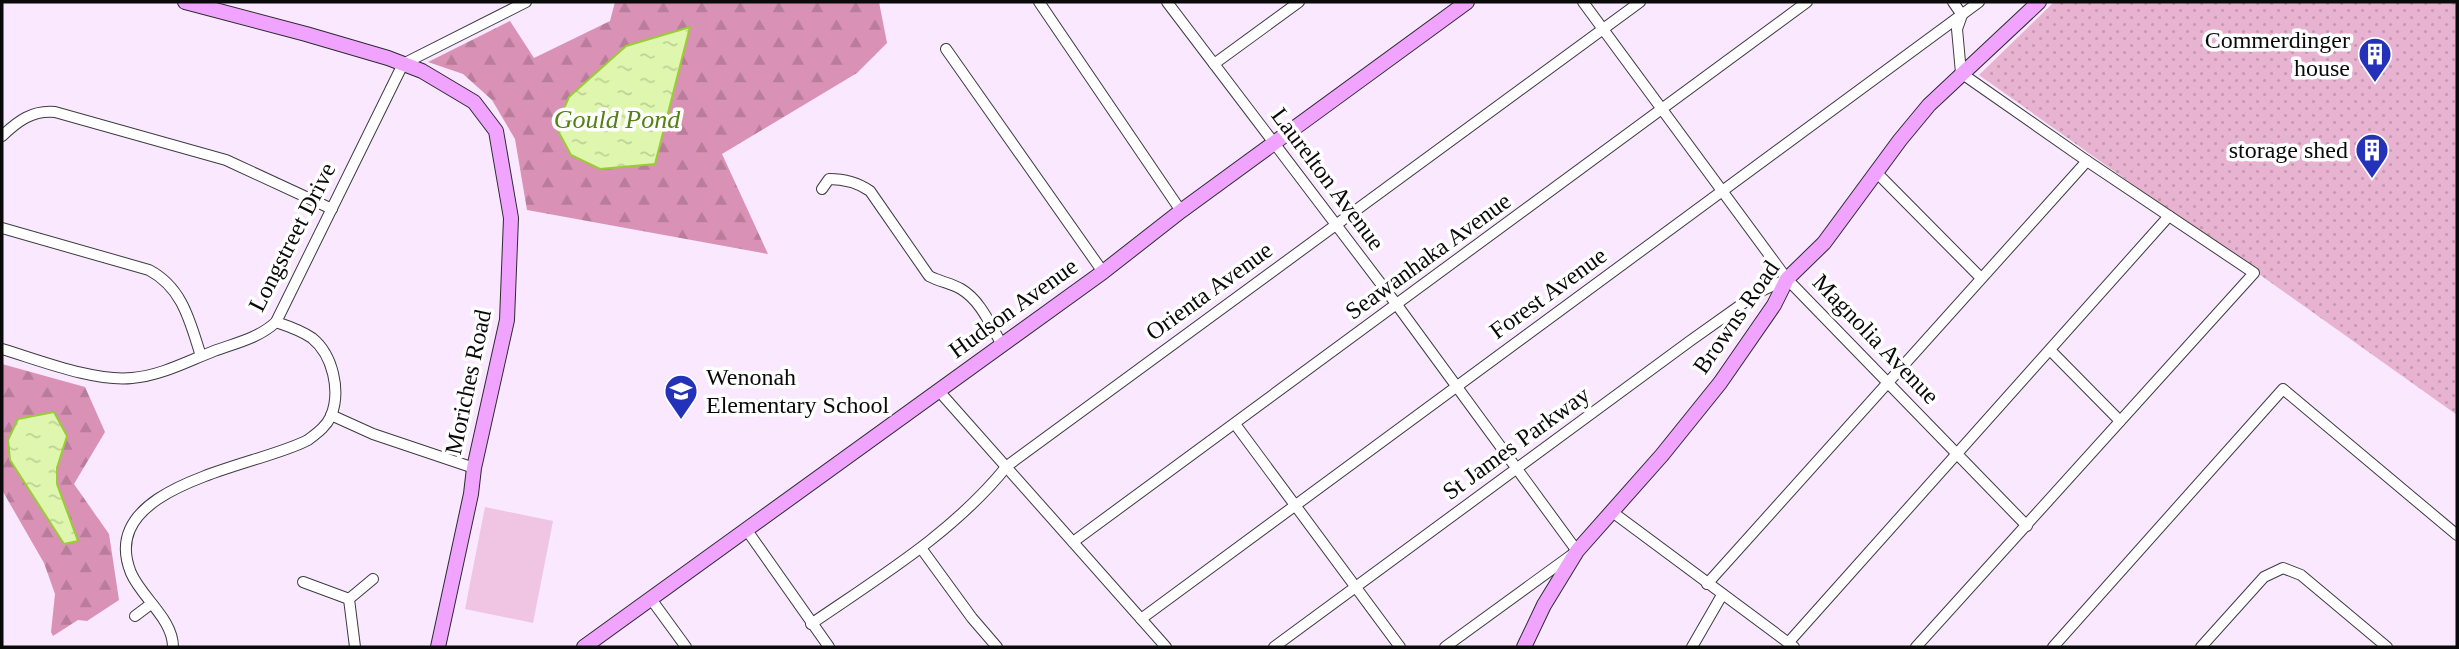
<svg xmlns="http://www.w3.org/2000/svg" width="2459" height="649" viewBox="0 0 2459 649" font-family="'Times New Roman',serif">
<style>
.forest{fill:url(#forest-firs);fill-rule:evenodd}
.park{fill:url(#park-dots)}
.pitch{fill:#efc5e3}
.water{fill:url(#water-ripples);stroke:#98cd34;stroke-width:2}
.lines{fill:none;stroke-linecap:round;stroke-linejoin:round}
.street-casing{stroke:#3d3d3d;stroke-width:12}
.secondary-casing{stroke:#2c2c2c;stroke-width:16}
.street{stroke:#fff;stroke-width:10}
.secondary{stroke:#f0a3ff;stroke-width:14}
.labels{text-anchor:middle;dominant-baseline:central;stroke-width:7;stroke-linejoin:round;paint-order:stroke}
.poi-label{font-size:24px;fill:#0a0a0a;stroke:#fff;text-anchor:end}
.street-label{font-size:24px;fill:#0a0a0a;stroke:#fff}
.water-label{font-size:26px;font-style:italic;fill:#567f14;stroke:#fff}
</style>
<defs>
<pattern id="forest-firs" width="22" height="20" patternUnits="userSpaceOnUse" patternTransform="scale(1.75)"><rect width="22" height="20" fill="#d992b6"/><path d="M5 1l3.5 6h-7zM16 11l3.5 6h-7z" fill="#b97d9b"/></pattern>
<pattern id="park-dots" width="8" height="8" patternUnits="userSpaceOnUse" patternTransform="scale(1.75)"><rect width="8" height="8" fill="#e8b3d1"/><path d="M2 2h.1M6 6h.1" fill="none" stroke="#c699b2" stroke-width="1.8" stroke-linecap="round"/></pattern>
<pattern id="water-ripples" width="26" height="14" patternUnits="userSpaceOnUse" patternTransform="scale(1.75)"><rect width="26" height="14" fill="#def6ad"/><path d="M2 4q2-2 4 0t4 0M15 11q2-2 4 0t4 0" fill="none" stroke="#bdd294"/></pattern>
</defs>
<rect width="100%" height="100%" fill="#f9e8ff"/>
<g class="forest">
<polygon points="615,2 879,2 887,43 857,73 722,154 768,254 527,210 515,139 492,100 463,74 428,62 510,21 534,58 610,21"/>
<path d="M2,364l83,23 20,45 -31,52 35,50 10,66 -32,21 -9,-1 -25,16 -2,-4 4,-38 -11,-31 -42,-73zM54,413l13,23 -10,32v16l21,56 -14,4 -54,-84 8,-41z"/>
</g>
<polygon class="park" points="2054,2 2457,2 2457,415 1979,75"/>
<polygon class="pitch" points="485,507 553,521 533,623 465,609"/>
<g class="water">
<polygon points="690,27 655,164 600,169 571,155 556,127 569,97 626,46"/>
<polygon points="54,412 67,436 57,468 57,484 78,541 64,544 10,460 8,440 18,419"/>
</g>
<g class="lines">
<defs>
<g id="street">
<polyline points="1039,2 1181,211"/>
<polyline points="1167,2 1397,305 1577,551 1445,647"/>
<polyline points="1583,2 1787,279 2027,526"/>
<polyline points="946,49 1103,272"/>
<polyline points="1214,64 1299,2"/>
<path d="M2,136c16,-15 30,-26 53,-24l171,48 106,49"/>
<polyline points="1876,172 1981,278"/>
<path d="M822,189l7,-10c16,0 28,3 41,12l59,85c11,6 22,7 32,13 19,11 29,35 40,54"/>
<path d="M2,228l147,42c34,18 41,52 52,86"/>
<path d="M2,349c37,11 92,33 130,29 28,-2 56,-17 82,-27 22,-8 45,-13 62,-29l127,-258 123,-62"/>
<polyline points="2050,350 2120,421"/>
<polyline points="938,390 1166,647"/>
<polyline points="331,415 373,434 474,468"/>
<polyline points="1235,424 1400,647"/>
<polyline points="1611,511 1794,647"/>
<polyline points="746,529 829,647"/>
<polyline points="1073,542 1807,2"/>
<polyline points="921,548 972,618 997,647"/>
<polyline points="303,582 349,599"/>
<polyline points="1707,584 2087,161"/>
<polyline points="651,599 686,647"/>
<polyline points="135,616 151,604"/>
<polyline points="1141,619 1979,2"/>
<path d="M811,624c70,-48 143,-92 196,-158l633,-464"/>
<polyline points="1788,643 2169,216"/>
<path d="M173,647c0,-28 -31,-49 -42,-74 -36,-89 127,-106 177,-133 9,-7 18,-13 23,-24 10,-25 2,-61 -19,-78 -10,-7 -24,-12 -36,-16"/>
<polyline points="355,647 349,599 373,579"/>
<polyline points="1274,647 1690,341 1759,292 1787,279"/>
<polyline points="1692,647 1722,595"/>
<polyline points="1916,647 2254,273 2087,161 1961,73 1957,29 1962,15 1953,2"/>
<polyline points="2053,647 2283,389 2457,535"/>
<polyline points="2201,647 2264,577 2283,568 2301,575 2387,647"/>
</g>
<g id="secondary">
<polyline points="185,2 306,34 388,58 422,71 474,102 496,131 511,218 507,320 474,468 471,494 438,647"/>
<polyline points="584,647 1103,272 1181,211 1467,2"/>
<polyline points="1524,647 1544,605 1577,551 1662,455 1720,383 1774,305 1787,279 1824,243 1900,140 1929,105 2039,2"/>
</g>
</defs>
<use href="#street" class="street-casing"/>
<use href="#secondary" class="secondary-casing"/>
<use href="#street" class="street"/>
<use href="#secondary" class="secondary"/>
</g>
<defs>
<symbol id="building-pin" viewBox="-11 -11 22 30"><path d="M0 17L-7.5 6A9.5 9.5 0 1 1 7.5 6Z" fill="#2332b9" stroke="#fff"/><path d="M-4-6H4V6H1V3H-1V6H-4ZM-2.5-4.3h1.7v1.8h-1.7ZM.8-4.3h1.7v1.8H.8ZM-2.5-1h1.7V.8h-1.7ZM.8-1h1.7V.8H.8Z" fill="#fff"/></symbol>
<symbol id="school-pin" viewBox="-11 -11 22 30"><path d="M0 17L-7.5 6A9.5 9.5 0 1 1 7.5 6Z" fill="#2332b9" stroke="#fff"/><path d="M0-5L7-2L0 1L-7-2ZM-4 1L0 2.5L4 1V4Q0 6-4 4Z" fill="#fff"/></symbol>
</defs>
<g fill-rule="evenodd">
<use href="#building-pin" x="2356" y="35" width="38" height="52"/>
<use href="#building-pin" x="2353" y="131" width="38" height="52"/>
<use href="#school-pin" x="662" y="372" width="38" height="52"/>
</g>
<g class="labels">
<g class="poi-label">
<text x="2350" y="40">Commerdinger<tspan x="2350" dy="28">house</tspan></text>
<text x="2348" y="150">storage shed</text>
<text x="706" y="377" text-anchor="start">Wenonah<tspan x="706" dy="28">Elementary School</tspan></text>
</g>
<g class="street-label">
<text transform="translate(1328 179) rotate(53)">Laurelton Avenue</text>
<text transform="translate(292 237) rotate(-63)">Longstreet Drive</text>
<text transform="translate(1428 256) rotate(-36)">Seawanhaka Avenue</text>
<text transform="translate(1209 291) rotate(-36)">Orienta Avenue</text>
<text transform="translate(1548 293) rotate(-36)">Forest Avenue</text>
<text transform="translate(1013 308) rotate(-36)">Hudson Avenue</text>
<text transform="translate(1736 317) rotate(-55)">Browns Road</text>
<text transform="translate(1876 339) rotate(46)">Magnolia Avenue</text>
<text transform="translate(468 382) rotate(-78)">Moriches Road</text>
<text transform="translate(1516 443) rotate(-36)">St James Parkway</text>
</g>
<g class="water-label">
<text x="617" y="119">Gould Pond</text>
</g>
</g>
<rect width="2459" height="649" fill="none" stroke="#0a0a0a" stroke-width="7"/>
</svg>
